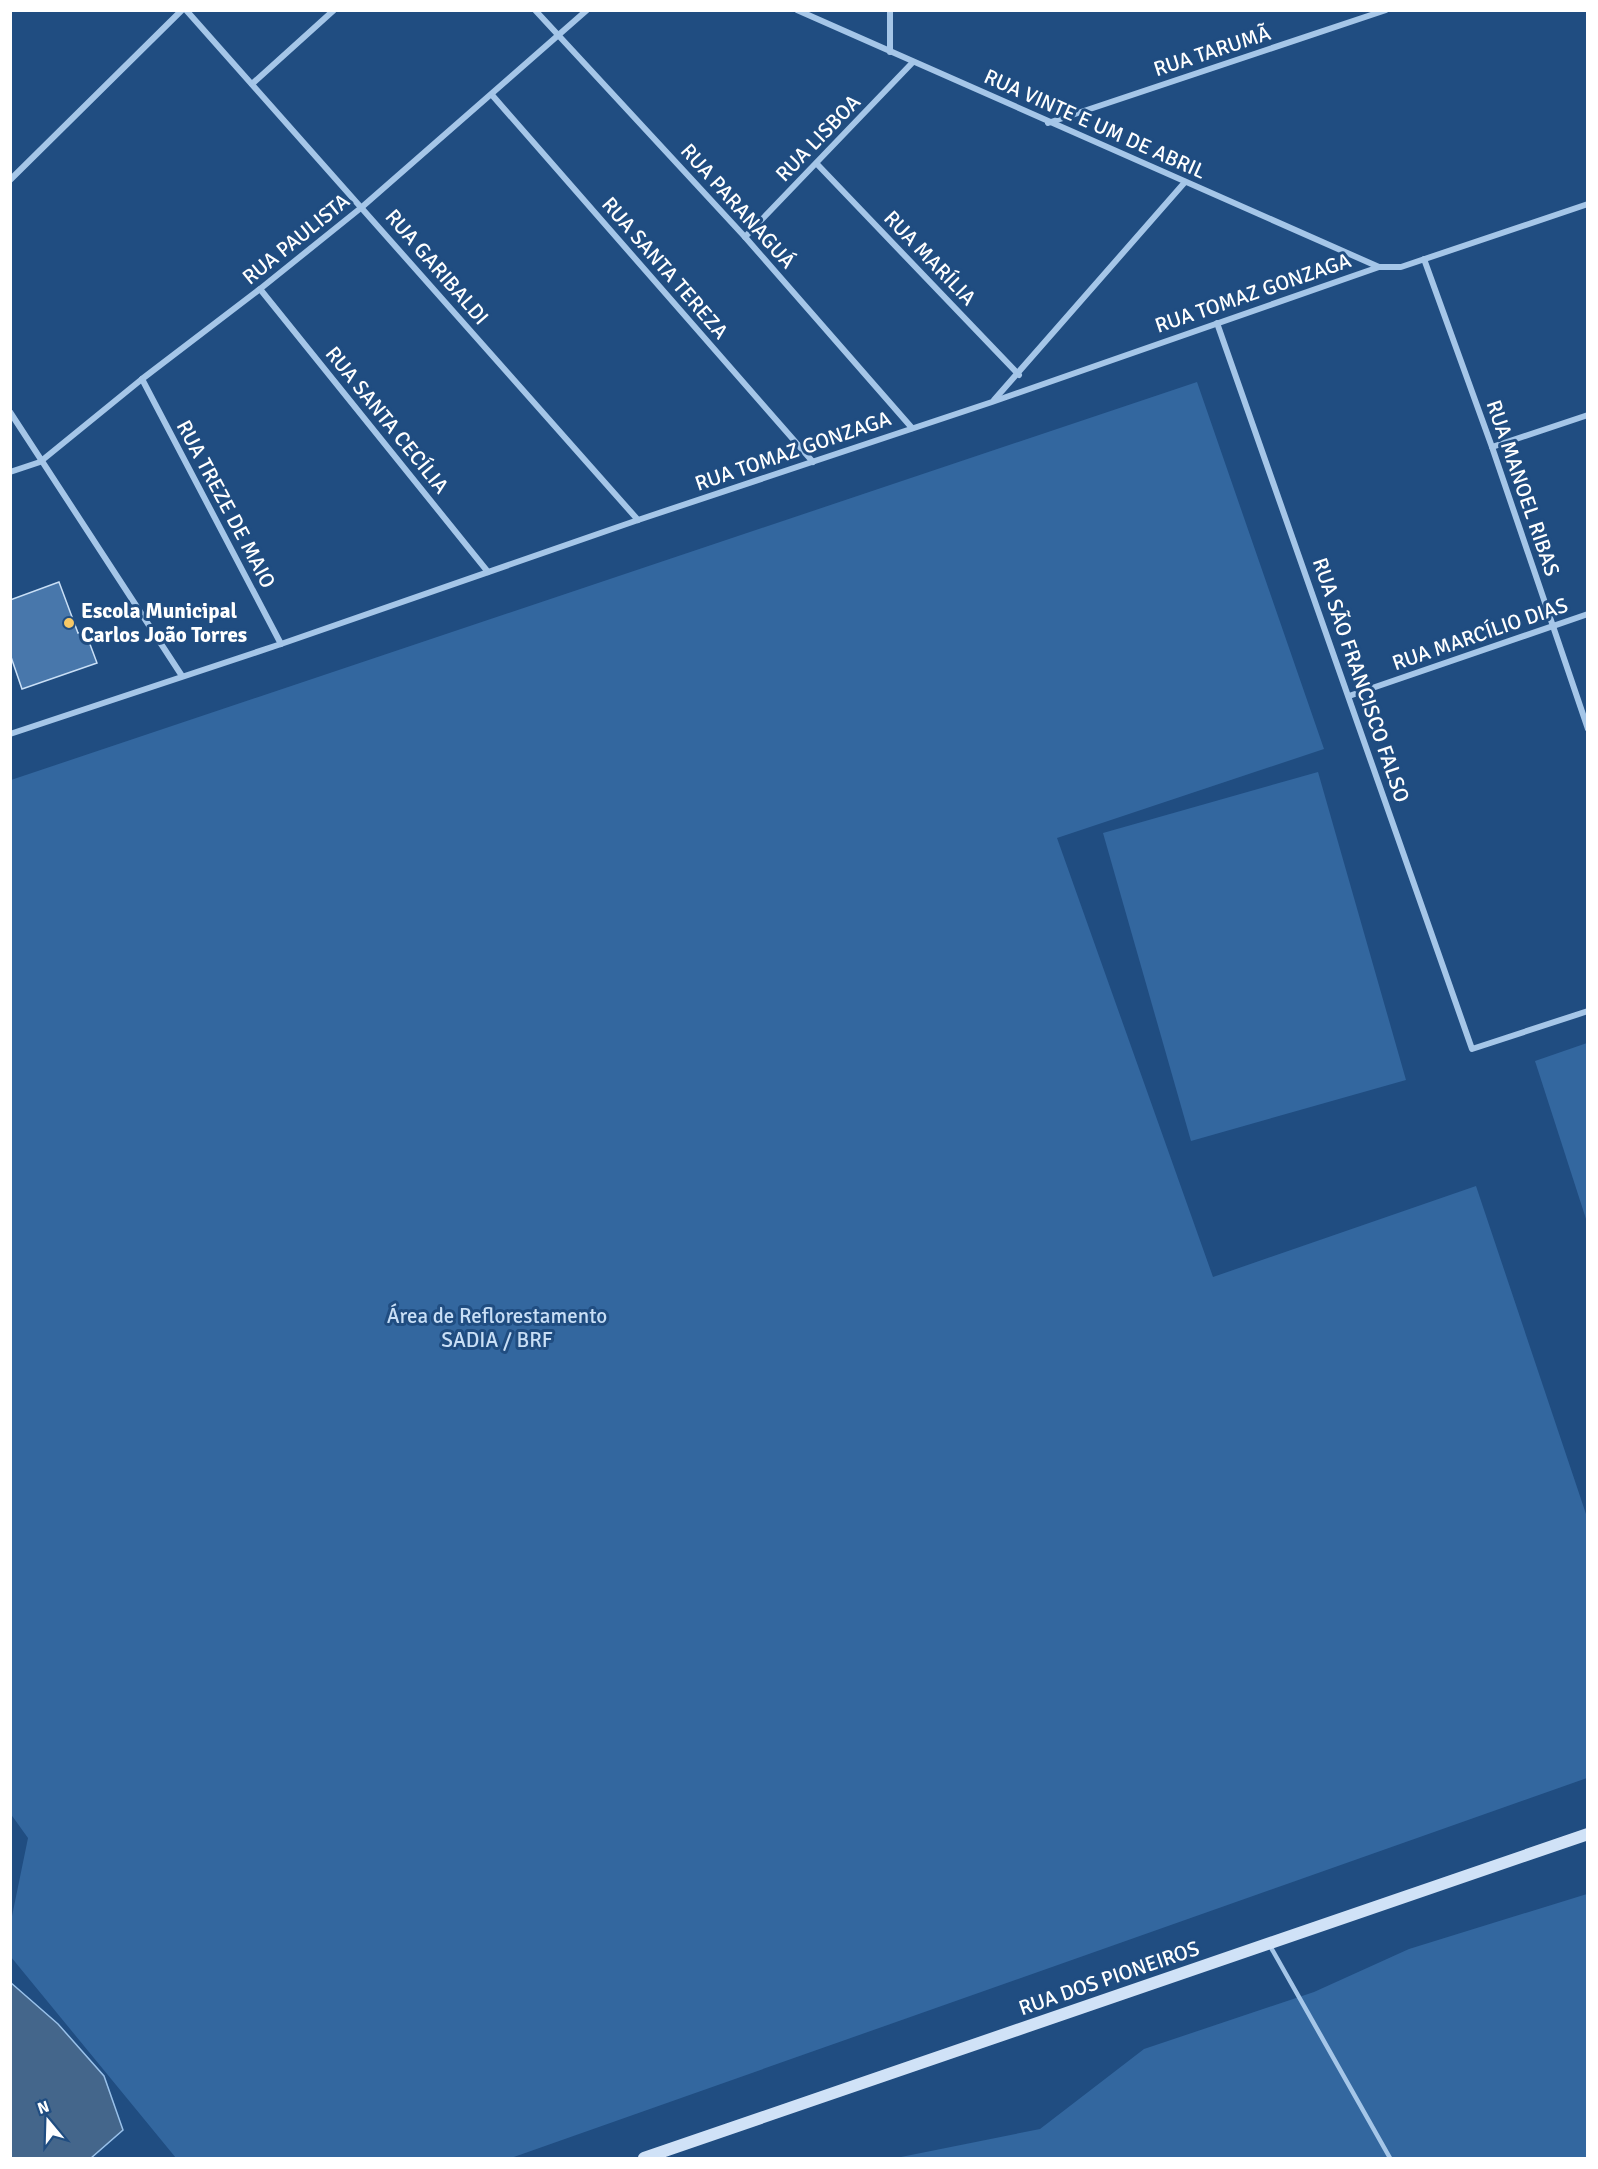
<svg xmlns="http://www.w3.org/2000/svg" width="1598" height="2169" viewBox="0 0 1598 2169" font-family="Signika,sans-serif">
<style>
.green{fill:#33679f}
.water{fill:#44668b;stroke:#99c1ea;stroke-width:1.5}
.building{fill:#4877ab;stroke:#c9dff6;stroke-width:1.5}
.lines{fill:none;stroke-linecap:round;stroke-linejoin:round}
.lane{stroke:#a5c6e8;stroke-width:4.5}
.street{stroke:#a5c6e8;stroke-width:6}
.secondary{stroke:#d0e2f7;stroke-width:12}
.poi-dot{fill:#f6c866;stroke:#204d81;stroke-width:2}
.labels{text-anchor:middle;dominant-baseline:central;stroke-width:6;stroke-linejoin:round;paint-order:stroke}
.street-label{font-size:21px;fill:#fff;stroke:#204d81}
.poi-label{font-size:21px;font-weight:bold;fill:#fff;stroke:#204d81;text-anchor:start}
.park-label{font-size:21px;fill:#c9dff6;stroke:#204d81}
</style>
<rect width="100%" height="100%" fill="#204d81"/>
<g class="green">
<polygon points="1197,382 1324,749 1057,838 1213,1277 1476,1186 1587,1517 1587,1778 511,2158 176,2158 11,1957 11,1921 28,1838 10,1813 11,780"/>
<polygon points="1318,772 1406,1080 1191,1141 1103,833"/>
<polygon points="1587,1043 1588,1043 1587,1222 1535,1061"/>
<polygon points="1587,1894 1587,2158 896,2158 1040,2129 1144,2049 1314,1992 1409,1949"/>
</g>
<polygon class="water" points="10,1982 58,2024 104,2076 123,2130 91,2158 11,2158"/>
<polygon class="building" points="59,582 78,633 85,631 97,663 22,689 10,654 10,600"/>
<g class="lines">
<polyline class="lane" points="1269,1944 1390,2158"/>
<g class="street">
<polyline points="186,10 638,520"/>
<polyline points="535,10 745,237 912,428"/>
<polyline points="797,10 1379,267"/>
<polyline points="890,52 890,10"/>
<polyline points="252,84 334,10"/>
<polyline points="492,95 813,462"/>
<polyline points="1048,123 1386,10"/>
<polyline points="817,164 1019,375"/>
<polyline points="10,180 182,10"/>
<polyline points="745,237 913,62"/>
<polyline points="1424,259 1492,447 1588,729"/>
<polyline points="260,289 488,572"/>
<polyline points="1217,323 1472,1049 1588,1011"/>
<polyline points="142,379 281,644"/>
<polyline points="994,400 1185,182"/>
<polyline points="10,412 182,676"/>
<polyline points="1492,447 1588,415"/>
<polyline points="10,472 40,462 142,379 260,289 362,207 587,10"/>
<polyline points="1349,696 1588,614"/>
<polyline points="10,734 281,644 638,520 992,402 1379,267 1401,267 1588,204"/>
</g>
<polyline class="secondary" points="644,2158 1588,1834"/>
</g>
<circle class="poi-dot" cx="69" cy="623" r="6"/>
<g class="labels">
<g class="street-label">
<text transform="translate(1212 51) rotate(-18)">RUA TARUMÃ</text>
<text transform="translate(1095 124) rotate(24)">RUA VINTE E UM DE ABRIL</text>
<text transform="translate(818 138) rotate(-46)">RUA LISBOA</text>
<text transform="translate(738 206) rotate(48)">RUA PARANAGUÁ</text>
<text transform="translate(296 239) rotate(-39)">RUA PAULISTA</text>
<text transform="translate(930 258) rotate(46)">RUA MARÍLIA</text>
<text transform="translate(437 267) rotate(49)">RUA GARIBALDI</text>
<text transform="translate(665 268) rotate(49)">RUA SANTA TEREZA</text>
<text transform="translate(1253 293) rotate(-19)">RUA TOMAZ GONZAGA</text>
<text transform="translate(387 420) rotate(51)">RUA SANTA CECÍLIA</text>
<text transform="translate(793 451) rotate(-19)">RUA TOMAZ GONZAGA</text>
<text transform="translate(1523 488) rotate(71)">RUA MANOEL RIBAS</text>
<text transform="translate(226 504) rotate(62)">RUA TREZE DE MAIO</text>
<text transform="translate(1480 634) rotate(-19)">RUA MARCÍLIO DIAS</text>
<text transform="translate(1361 680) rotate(71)">RUA SÃO FRANCISCO FALSO</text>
<text transform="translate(1109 1978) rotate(-19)">RUA DOS PIONEIROS</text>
</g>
<g class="poi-label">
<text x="81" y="611">Escola Municipal<tspan x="81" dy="24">Carlos João Torres</tspan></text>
</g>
<g class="park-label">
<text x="497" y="1316">Área de Reflorestamento<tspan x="497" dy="24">SADIA / BRF</tspan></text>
</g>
</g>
<rect width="1598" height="2169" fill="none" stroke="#ffffff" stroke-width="24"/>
<g transform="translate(48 2121) rotate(341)" stroke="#204d81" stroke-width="4.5" paint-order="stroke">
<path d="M0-4.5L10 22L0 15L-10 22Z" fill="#ffffff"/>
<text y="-9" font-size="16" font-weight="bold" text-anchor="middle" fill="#ffffff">N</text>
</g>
</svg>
